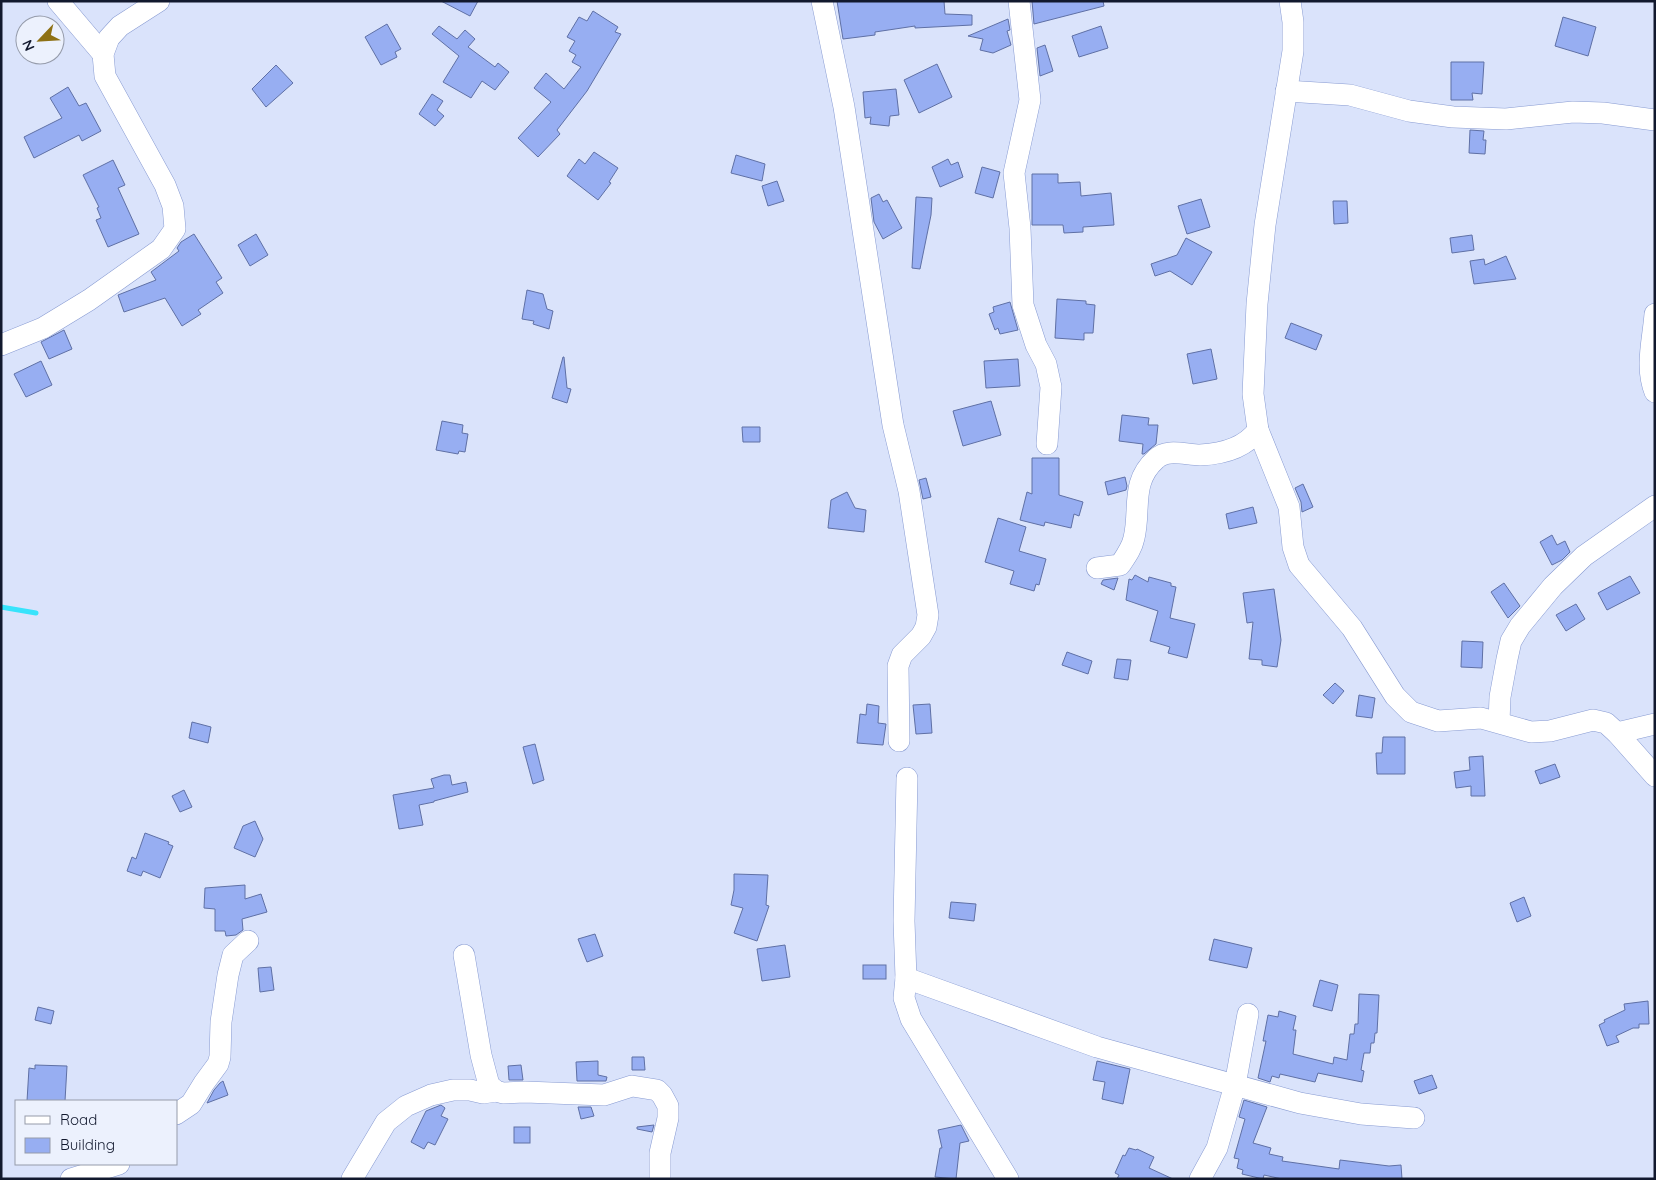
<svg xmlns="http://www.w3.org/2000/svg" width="1656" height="1180" viewBox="0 0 1656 1180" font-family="Quicksand,sans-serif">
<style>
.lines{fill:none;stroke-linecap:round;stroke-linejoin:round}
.stream{stroke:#38e3fb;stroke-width:5}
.building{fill:#97aef2;stroke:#5f70a5}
.minor-casing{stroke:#889bd2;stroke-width:22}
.minor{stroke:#fff;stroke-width:21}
</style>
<rect width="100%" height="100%" fill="#dae3fb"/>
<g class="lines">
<polyline class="stream" points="1,607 36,613"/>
</g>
<g class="building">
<polygon points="441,1 478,1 470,16"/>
<polygon points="837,1 944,1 945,14 972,15 972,25 915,28 915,26 875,32 875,35 843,39"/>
<polygon points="1032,1 1103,1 1104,6 1034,24"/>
<polygon points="593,11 618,27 615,32 621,34 587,91 557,130 560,134 538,157 518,138 551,102 534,88 546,73 564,89 581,67 572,62 576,55 569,51 575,41 567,37 579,17 587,21"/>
<polygon points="1563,17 1596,27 1588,56 1555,46"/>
<polygon points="1008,19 1010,30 1007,31 1011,45 993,53 980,50 983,39 968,36"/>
<polygon points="387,24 401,49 395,52 397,57 381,65 365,37"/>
<polygon points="439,26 457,39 465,30 475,39 468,47 495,67 498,63 509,72 495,90 482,81 471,98 443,82 459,56 432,34"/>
<polygon points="1101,26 1108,48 1079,57 1072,36"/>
<polygon points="1045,45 1053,71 1040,76 1037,48"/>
<polygon points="1451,62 1484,62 1482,94 1472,93 1473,100 1451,100"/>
<polygon points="937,64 952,97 919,113 904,80"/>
<polygon points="276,65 293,83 266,107 252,89"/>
<polygon points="68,87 79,106 86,103 101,131 82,141 79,135 34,158 24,137 62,118 50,98"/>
<polygon points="896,89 899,115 890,116 889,126 870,124 871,117 865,118 863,92"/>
<polygon points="432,94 443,101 437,110 444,116 435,126 419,114"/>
<polygon points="1470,130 1484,131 1483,140 1486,140 1485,154 1469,153"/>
<polygon points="594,152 618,168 609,182 611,183 598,200 567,176 579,159 585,164"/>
<polygon points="736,155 765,164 762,181 731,173"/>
<polygon points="948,159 951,165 958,162 963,177 940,187 932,167"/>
<polygon points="113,160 125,185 118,188 139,234 108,247 96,220 101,218 97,208 99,207 83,175"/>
<polygon points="982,167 1000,172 993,198 975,193"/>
<polygon points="1032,174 1058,174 1058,183 1080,182 1081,196 1111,193 1114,225 1083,227 1083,232 1064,233 1063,225 1032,225"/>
<polygon points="777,181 784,201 768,206 762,186"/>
<polygon points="879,194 883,202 887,200 902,228 883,239 874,222 871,198"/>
<polygon points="916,197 932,198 931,215 920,269 912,268"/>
<polygon points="1201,199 1210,227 1187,234 1178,206"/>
<polygon points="1333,201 1347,201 1348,223 1334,224"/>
<polygon points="194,234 222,278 216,282 223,293 198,310 201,314 182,326 165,298 124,312 118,295 156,280 151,272 179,251 177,248 181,242"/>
<polygon points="256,234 268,255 250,266 238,245"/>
<polygon points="1472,235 1474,250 1452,253 1450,238"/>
<polygon points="1186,238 1212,252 1192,285 1170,271 1155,276 1151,264 1177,255"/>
<polygon points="1506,256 1516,279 1474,284 1470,261 1484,259 1485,265"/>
<polygon points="527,290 543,294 547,309 553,311 549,329 533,324 534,321 522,319"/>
<polygon points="1057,299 1086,301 1086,304 1095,305 1093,333 1084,333 1084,340 1055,338"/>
<polygon points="1010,302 1018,330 1000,334 998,328 995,330 989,314 994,312 993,307"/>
<polygon points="1291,323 1322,335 1316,350 1285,338"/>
<polygon points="64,330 72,349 49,359 41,342"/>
<polygon points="1211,349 1217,379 1193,384 1187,354"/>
<polygon points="563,357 564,357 567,388 571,389 567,403 552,398"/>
<polygon points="1018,359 1020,386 986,388 984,361"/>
<polygon points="41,361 52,385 26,397 14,374"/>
<polygon points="991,401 1001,435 963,446 953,411"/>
<polygon points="1122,415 1149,418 1148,425 1158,425 1156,444 1144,454 1142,454 1143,444 1119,441"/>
<polygon points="442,421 463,425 462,433 468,434 465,452 459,451 458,454 436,450"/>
<polygon points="742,427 760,427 760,442 743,442"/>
<polygon points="1032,458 1059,458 1059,495 1083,502 1079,516 1074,514 1071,528 1045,522 1044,526 1020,520 1027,492 1032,494"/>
<polygon points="1125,477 1127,486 1126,490 1108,495 1105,482"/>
<polygon points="926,478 931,497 923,499 919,480"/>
<polygon points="1303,484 1313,507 1302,512 1301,502 1295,488"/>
<polygon points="847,492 855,508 866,510 864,532 828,528 831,500"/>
<polygon points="1253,507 1257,523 1229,529 1226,514"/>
<polygon points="998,518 1026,527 1019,551 1046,559 1039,585 1036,584 1034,591 1010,584 1014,571 985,562"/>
<polygon points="1552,535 1557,545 1565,541 1570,552 1562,560 1552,565 1540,542"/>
<polygon points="1135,575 1148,582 1149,577 1171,583 1171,586 1176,587 1170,618 1195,624 1187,658 1168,653 1170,647 1150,641 1158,611 1126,600 1129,579 1132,580"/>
<polygon points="1630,576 1640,593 1607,610 1598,593"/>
<polygon points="1118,578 1114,590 1101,584 1103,580"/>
<polygon points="1504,583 1520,606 1508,618 1491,592"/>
<polygon points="1274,589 1281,640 1277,667 1262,665 1262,660 1249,659 1253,622 1247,623 1243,593"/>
<polygon points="1576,604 1585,619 1566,631 1556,615"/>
<polygon points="1462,641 1483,642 1482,668 1461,667"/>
<polygon points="1067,652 1092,661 1088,674 1062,665"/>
<polygon points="1117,659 1131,660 1128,680 1114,678"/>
<polygon points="1335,683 1344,691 1333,704 1323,695"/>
<polygon points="1359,695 1375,698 1372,718 1356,716"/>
<polygon points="867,704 879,706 878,723 886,724 883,745 857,743 860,714 866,715"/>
<polygon points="930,704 932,733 916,734 913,705"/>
<polygon points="192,722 211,727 208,743 189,738"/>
<polygon points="1383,737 1405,737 1405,774 1377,774 1376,753 1382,753"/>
<polygon points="535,744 544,780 533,784 523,747"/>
<polygon points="1483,756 1485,796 1471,796 1471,786 1456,788 1454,772 1470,770 1469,757"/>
<polygon points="1555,764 1560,777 1540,784 1535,771"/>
<polygon points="444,775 450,775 452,785 466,782 468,792 434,801 434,802 419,805 423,825 399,829 393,795 434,788 431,779"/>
<polygon points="184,790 192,807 180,812 172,796"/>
<polygon points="255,821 263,839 255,857 234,848 243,826"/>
<polygon points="145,833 169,842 168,844 173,846 160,878 143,871 141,876 127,871 132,857 136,859"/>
<polygon points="734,874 768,875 766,905 769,906 757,941 734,933 743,908 731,905 734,890"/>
<polygon points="245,885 245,899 261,894 267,912 242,919 243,930 236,935 226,936 225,931 215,931 215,909 204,908 205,888"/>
<polygon points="1524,897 1531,916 1517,922 1510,903"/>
<polygon points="951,902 976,904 974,921 949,918"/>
<polygon points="595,934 603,956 587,962 578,939"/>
<polygon points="1214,939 1252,948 1247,968 1209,960"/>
<polygon points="785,945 790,977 762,981 757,949"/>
<rect x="863" y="965" width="23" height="14"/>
<polygon points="271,967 274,990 260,992 258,968"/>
<polygon points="1320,980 1338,985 1332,1011 1313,1006"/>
<polygon points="1359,994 1379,995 1377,1033 1375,1033 1374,1043 1371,1043 1370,1053 1364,1053 1361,1070 1364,1071 1362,1082 1318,1073 1315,1082 1280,1074 1279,1078 1272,1076 1270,1082 1258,1078 1266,1041 1263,1041 1268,1015 1278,1017 1279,1011 1296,1016 1293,1030 1296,1030 1293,1054 1333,1064 1334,1057 1347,1060 1350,1034 1354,1034 1355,1024 1358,1024"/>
<polygon points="1648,1001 1649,1024 1639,1024 1639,1028 1633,1028 1616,1036 1619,1042 1607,1046 1599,1025 1605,1022 1604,1020 1625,1010 1624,1004"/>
<polygon points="38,1007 54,1011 51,1024 35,1020"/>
<polygon points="632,1057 644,1057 645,1070 632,1070"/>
<polygon points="598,1061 598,1075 607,1077 606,1081 577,1081 576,1062"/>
<polygon points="1097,1061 1130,1069 1123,1104 1102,1099 1105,1082 1093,1080"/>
<polygon points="35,1065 67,1066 65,1101 27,1101 29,1068 35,1069"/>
<polygon points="521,1065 523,1080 509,1080 508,1066"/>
<polygon points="1432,1075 1437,1088 1419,1094 1414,1081"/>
<polygon points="223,1081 228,1095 207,1103 214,1090 220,1083"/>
<polygon points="1244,1100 1267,1107 1253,1143 1271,1148 1269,1154 1283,1157 1282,1161 1339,1169 1340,1160 1389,1166 1401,1165 1402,1179 1282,1179 1264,1175 1263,1179 1242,1174 1243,1170 1237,1168 1239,1159 1234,1158 1245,1119 1239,1117"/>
<polygon points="441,1105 445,1108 441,1116 448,1119 435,1145 428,1142 424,1149 411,1142 426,1111"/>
<polygon points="578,1107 591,1107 594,1116 581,1119"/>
<polygon points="654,1125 652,1132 637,1129 637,1127"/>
<polygon points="961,1125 969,1141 960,1143 956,1179 935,1177 940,1148 942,1148 938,1130"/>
<rect x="514" y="1127" width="16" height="16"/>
<polygon points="1129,1148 1136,1150 1137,1149 1154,1157 1149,1168 1173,1179 1117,1179 1119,1175 1115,1173 1123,1155 1125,1156"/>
</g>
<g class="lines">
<defs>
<g id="minor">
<polyline points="58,1 103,54"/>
<polyline points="822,1 844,107 893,425 909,491 928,615 926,627 921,636 902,655 898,666 899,741"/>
<polyline points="1019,1 1030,100 1014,173 1020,228 1023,305 1036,345 1046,364 1051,387 1047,444"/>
<polyline points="1290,1 1293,22 1293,51 1265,225 1257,304 1253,394 1258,430 1289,507 1293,547 1299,565 1352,628 1395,696 1411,712 1438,721 1481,718 1531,732 1550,731 1593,720 1606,723 1617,733 1655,776"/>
<polyline points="1286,91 1350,95 1409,111 1453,117 1506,119 1573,112 1603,113 1655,120"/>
<path d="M1655,314c-2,26 -10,53 0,78"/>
<polyline points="1,345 43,328 89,300 161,249 175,229 173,206 165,185 105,76 103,54 109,38 120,26 159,1"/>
<path d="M1097,568l23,-3c6,-9 12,-17 14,-27 7,-29 -4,-56 22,-79 11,-11 30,-4 44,-4 21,-1 45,-7 58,-25"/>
<polyline points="1499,722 1500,697 1507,659 1511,641 1520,626 1553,586 1584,556 1655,506"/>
<polyline points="1617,733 1655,724"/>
<polyline points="907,778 904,921 906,978 904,998 911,1019 1008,1179"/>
<polyline points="464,955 481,1055 489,1085 496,1091 503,1093 525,1092 604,1095 632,1086 657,1090 662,1095 668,1106 668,1118 660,1153 660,1179"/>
<polyline points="906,978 1097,1047 1300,1103 1361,1114 1414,1118"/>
<polyline points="176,1114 191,1104 204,1083 218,1064 220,1057 221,1022 228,975 233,955 248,941"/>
<polyline points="71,1179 119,1164"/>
<polyline points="352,1179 386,1122 406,1106 431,1095 453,1090 470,1090 483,1093 496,1091"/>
<polyline points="1200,1179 1217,1148 1235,1085 1248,1014"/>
</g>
</defs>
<use href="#minor" class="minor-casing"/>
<use href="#minor" class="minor"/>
</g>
<rect width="1656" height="1180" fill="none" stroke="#12192e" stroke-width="5"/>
<rect x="15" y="1100" width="162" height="65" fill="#ecf1fd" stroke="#959baa"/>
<rect x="25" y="1116" width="25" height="8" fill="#ffffff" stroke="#959baa"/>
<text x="60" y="1125" font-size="15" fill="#12192e">Road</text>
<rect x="25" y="1138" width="25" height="15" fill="#97aef2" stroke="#959baa"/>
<text x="60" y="1150" font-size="15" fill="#12192e">Building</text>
<g transform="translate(40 40) rotate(245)"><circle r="24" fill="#ecf1fd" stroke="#959baa"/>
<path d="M0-4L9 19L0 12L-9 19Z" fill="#8e7115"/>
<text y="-8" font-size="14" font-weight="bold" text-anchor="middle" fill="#12192e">N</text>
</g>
</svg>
